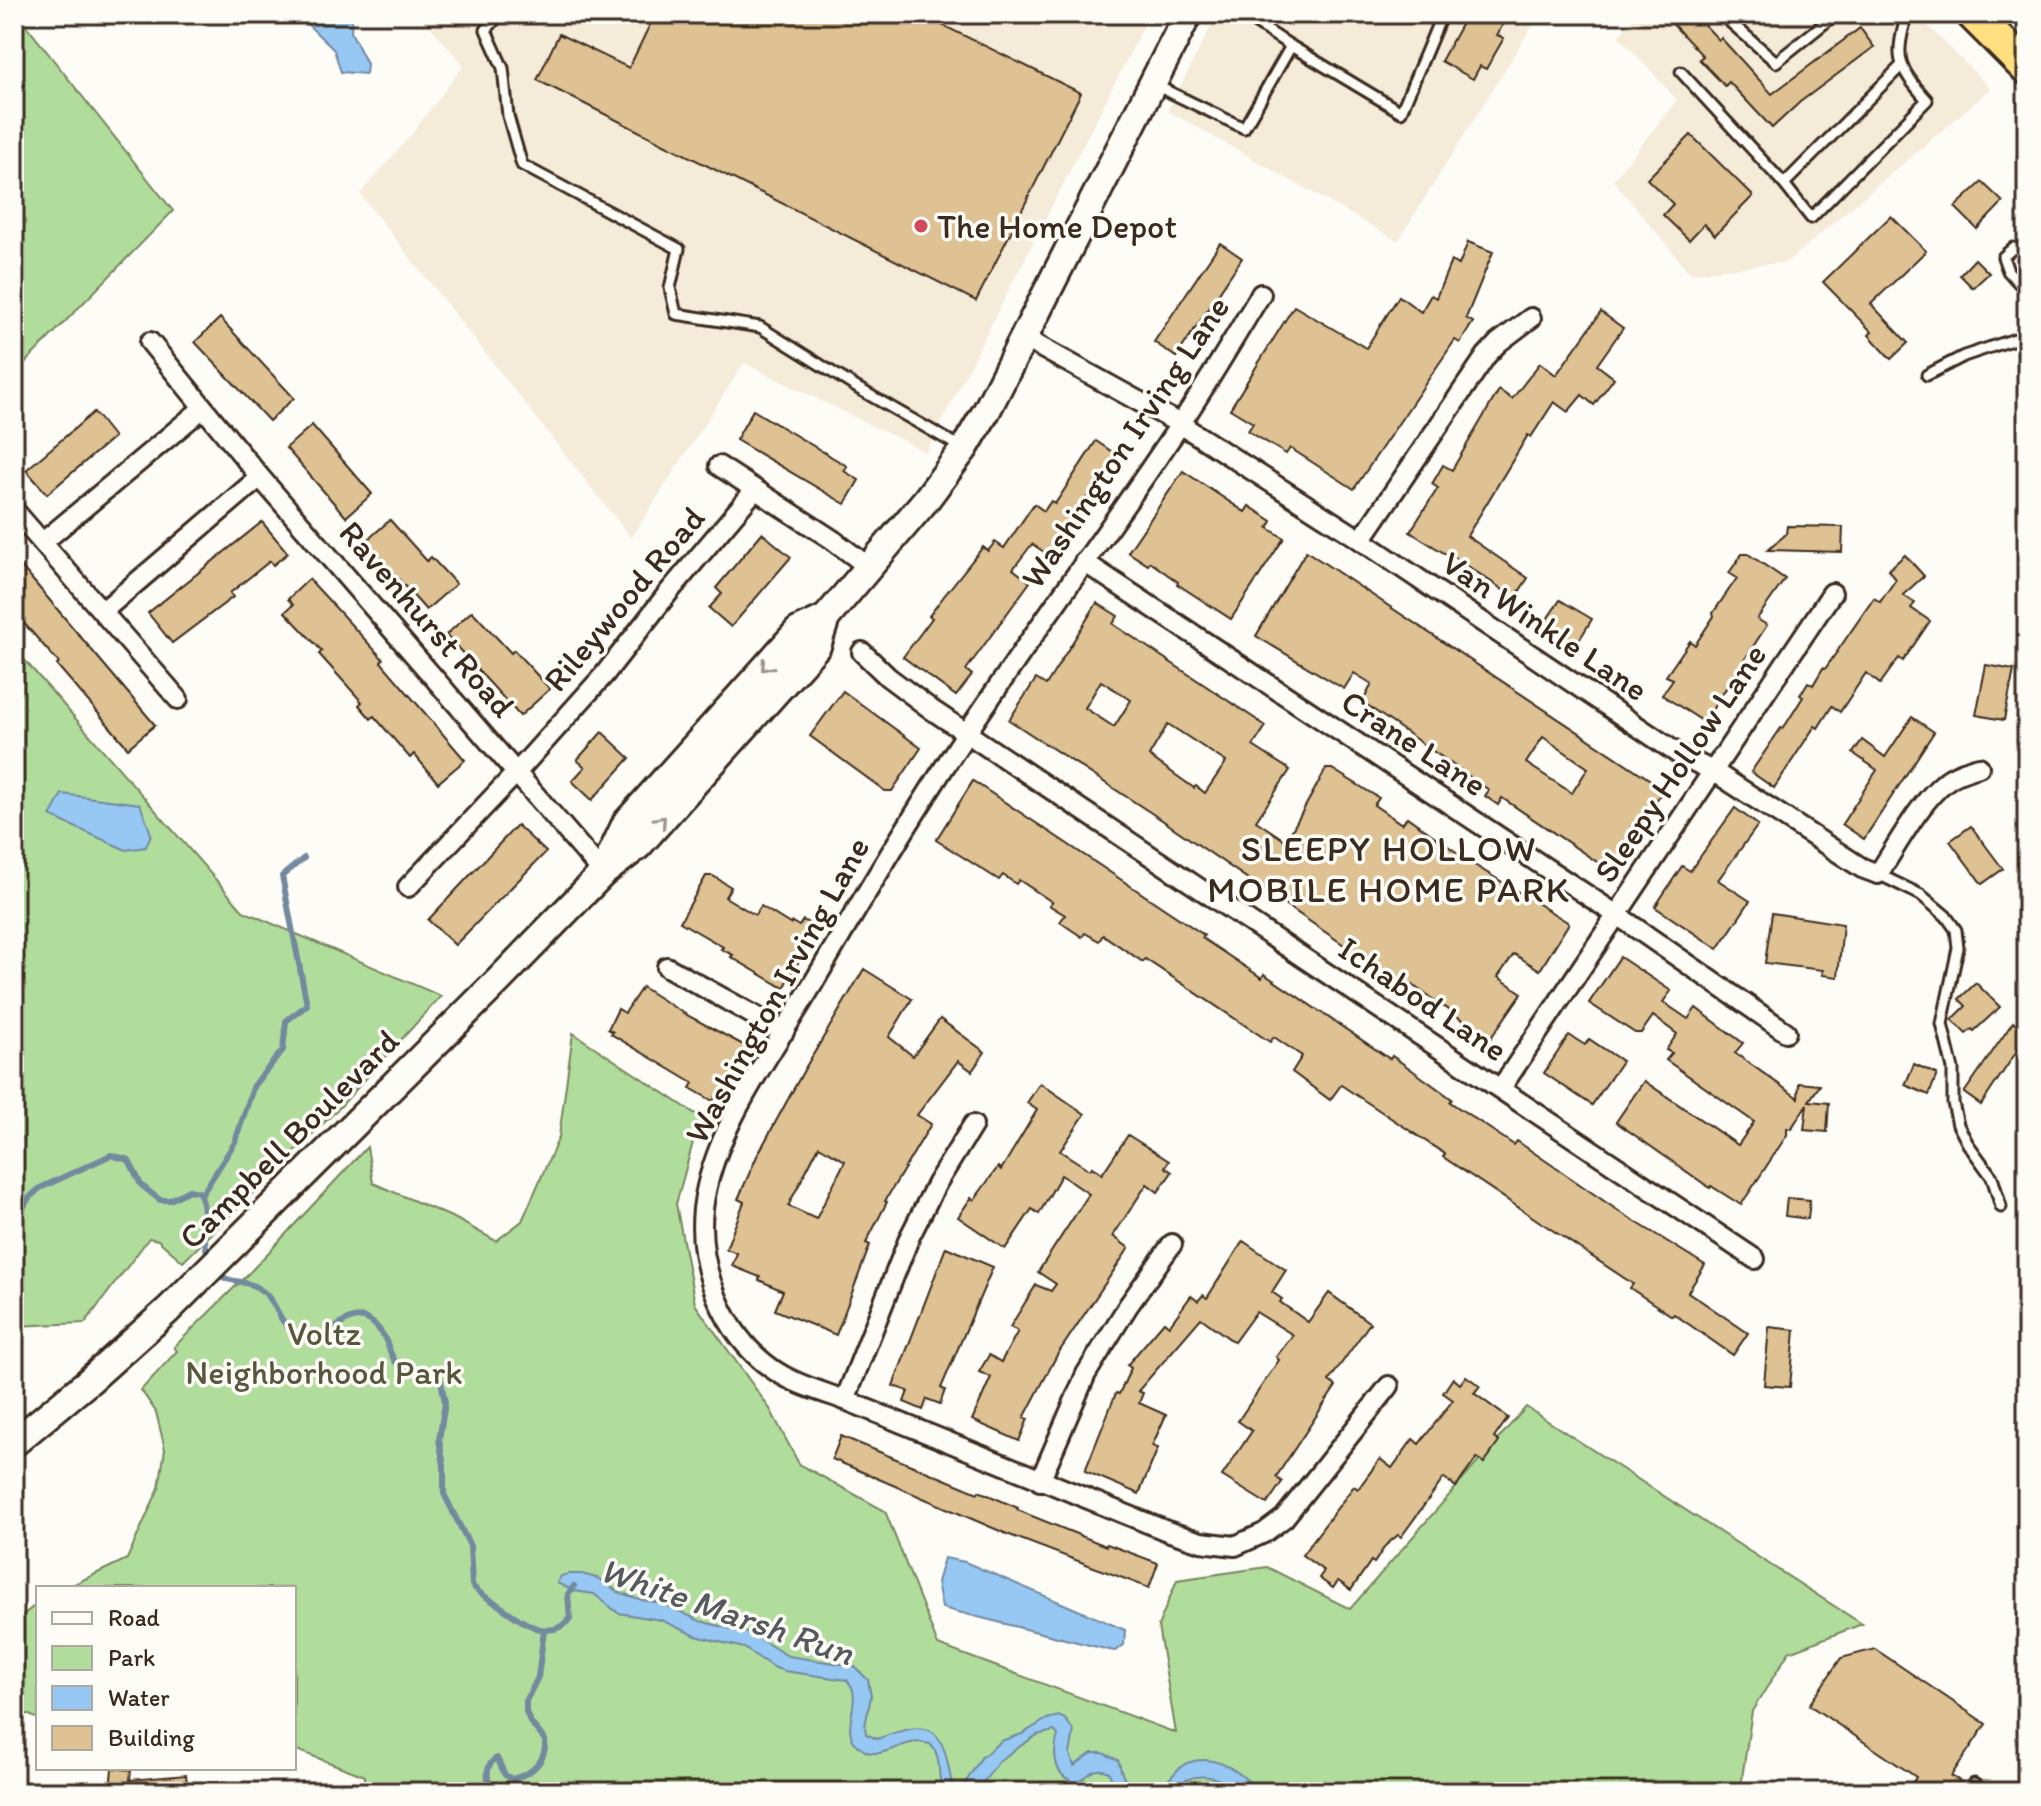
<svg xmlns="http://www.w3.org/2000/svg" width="2041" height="1806" viewBox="0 0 2041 1806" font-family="Itim,sans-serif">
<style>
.built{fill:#f4ebd9}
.green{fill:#b1dd9c;stroke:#76845d;stroke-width:2}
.water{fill:#96c8f3;stroke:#72899e;stroke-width:2}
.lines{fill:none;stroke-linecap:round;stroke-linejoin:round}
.stream{stroke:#72899e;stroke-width:6}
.building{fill:#dec293;stroke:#3b2a1e;stroke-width:2;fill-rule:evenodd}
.lane-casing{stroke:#3b2a1e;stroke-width:15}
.street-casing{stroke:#3b2a1e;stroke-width:24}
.secondary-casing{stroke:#3b2a1e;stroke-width:32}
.highway-casing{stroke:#3b2a1e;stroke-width:38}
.lane{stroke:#fdfcf7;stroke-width:9}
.street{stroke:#fdfcf7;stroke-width:18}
.secondary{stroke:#fdfcf7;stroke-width:26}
.highway{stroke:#ffdf80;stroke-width:32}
.oneway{stroke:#9c938a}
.poi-dot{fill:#d1495b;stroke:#fdfcf7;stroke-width:3}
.labels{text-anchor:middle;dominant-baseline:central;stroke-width:7;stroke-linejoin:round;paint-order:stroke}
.poi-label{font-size:34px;fill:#3b2a1e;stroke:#fdfcf7;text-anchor:start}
.street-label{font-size:34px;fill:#3b2a1e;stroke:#fdfcf7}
.park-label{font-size:34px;fill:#58573e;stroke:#fdfcf7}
.neighbourhood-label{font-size:36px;letter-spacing:2px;fill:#3b2a1e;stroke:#fdfcf7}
.water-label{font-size:36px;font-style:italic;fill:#56595e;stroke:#fdfcf7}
</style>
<rect width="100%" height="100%" fill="#fdfcf7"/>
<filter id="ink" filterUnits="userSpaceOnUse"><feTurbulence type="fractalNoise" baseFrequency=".0125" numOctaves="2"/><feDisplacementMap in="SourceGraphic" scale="16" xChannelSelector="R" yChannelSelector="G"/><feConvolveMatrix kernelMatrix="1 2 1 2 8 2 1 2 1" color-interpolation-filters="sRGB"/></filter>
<g filter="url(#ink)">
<g class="built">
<polygon points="419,14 1150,14 926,452 744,363 631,538 360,194 414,131 464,65"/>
<polygon points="1217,14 1537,14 1539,15 1398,241 1168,111"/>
<polygon points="1637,14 1916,14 1991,89 1787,262 1690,273 1613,180 1677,100 1619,36"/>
</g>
<g class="green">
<polygon points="14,14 17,14 173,211 14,374"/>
<polygon points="14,648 243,911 441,996 340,1107 183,1262 158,1240 149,1238 85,1323 14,1326"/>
<polygon points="573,1033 700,1117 676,1204 695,1304 770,1409 799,1464 885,1511 938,1645 1176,1733 1158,1626 1177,1580 1267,1567 1350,1609 1526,1407 1862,1624 1789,1652 1752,1711 1740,1792 365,1792 365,1776 294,1749 294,1588 66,1588 127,1559 159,1488 165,1449 156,1412 141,1390 177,1351 174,1347 253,1269 367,1147 373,1183 456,1219 496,1241 522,1221 559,1137"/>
<polygon points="38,1603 38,1719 14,1708 14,1622"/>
</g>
<g class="water">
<polygon points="297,14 352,14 351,32 367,64 366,74 341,72 334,50"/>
<polygon points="62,794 140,804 151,834 146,847 126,850 50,816"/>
<polygon points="944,1558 965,1562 1125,1630 1124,1645 1115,1651 1109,1650 942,1608 937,1582"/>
<path d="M568,1574h14l18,5 18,13 24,8 20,3 38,18 51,13 37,22 66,10 14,14 3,16 -6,30 1,8 11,5c58,-22 65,-12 75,46l6,4 4,-1 19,-30 20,-17 21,-7 25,-15 12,-3 6,3 9,12 -4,23 4,12 18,-13h11l15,7c2,5 3,13 6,18 9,16 33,13 44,2 7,-6 10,-13 19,-17 29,-11 54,9 72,29h-21c-15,-17 -51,-24 -64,0h-58l-7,-20c-14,-7 -19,3 -31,10 -24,-3 -26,-27 -20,-47l-4,-4 -17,4 -37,25 -24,32h-32c-9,-16 0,-34 -14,-48 -6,-1 -13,-3 -19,-1 -17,3 -33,17 -49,6 -28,-18 5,-48 -15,-69l-63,-9 -11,-4 -29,-19 -48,-12 -35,-16 -43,-7 -24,-19 -20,-3 -17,-8 4,-7z"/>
</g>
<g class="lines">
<g class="stream">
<polyline points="201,1196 235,1142 254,1085 283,1050 286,1021 307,1005 282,876 304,858"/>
<path d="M14,1223l15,-25 11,-10 71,-33 18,5 12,25 19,15h10l19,-10 10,2c11,21 0,46 11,67"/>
<path d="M217,1273c12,11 27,6 41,15 27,16 12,42 59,53 21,-13 41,-41 64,-9 7,9 8,21 14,29 11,14 33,9 46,20l4,22 -6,37 5,25v29l26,52 2,39c7,9 16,13 25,19 21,14 50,41 73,15l-2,-25 6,-8"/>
<path d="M491,1792c-4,-12 -7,-28 6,-34l8,17 7,4c20,-5 35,-18 33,-39l-15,-18 -4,-10v-11l12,-24 6,-47"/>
</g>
</g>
<g class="building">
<polygon points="655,14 920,14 1081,93 976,301 537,80 559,34 629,68"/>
<polygon points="1467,14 1497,14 1506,19 1497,35 1504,38 1486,69 1480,66 1473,79 1441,61"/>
<polygon points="1663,14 1694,14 1719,40 1721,38 1772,94 1860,28 1874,47 1800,102 1772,128 1729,82 1725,86 1699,59 1703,56"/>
<polygon points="1691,135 1753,196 1715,235 1704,224 1689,240 1663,215 1673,204 1647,179"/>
<polygon points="1982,182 2003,202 1977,229 1955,207"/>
<polygon points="1891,216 1926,251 1871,304 1908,343 1891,359 1869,335 1872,332 1823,282"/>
<polygon points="1468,242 1493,252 1466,318 1473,322 1460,343 1455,340 1354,489 1290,448 1286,454 1248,431 1253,423 1230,409 1294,306 1366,348 1399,296 1421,312 1431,295 1436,298 1451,261 1459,265"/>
<polygon points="1220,243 1242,258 1176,357 1154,342"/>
<polygon points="1975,259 1989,273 1973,288 1960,275"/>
<polygon points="1601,312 1623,328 1597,365 1614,378 1594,405 1582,395 1568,412 1554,402 1531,437 1528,435 1467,536 1528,578 1515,598 1450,554 1449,556 1410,532 1438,488 1432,484 1443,465 1452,470 1499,390 1512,399 1540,363 1556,375"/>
<polygon points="220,318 294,398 269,421 195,342"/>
<polygon points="753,410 847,466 844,471 859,480 845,504 736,440"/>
<polygon points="94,412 114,437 47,494 26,470"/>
<polygon points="312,425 372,494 346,517 286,448"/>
<polygon points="1096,441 1117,455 1047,554 1032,544 1013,569 1030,582 966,670 972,675 956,696 903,657 932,618 929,616 944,596 983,547 988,551 995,542 1004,548 1034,504 1044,511 1051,501 1055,504"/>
<polygon points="1183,471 1245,512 1249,506 1272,521 1268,528 1284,538 1231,619 1177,584 1178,582 1150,562 1148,565 1128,552"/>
<polygon points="390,520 427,561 431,557 456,584 426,610 365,542"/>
<polygon points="262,522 288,553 273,565 270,561 230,593 233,597 172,643 148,613"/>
<polygon points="1787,526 1843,527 1842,552 1768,550 1786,534"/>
<polygon points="762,533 791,557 731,627 709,608 722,594 716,588"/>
<path d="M1306,551l358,238 -27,40 6,4 -28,41 -113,-76 -4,7 -13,-9 4,-6 -118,-82 -8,-7 9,-17 -18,-11 -10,16 -88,-53zM1543,737l45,31 -16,25 -46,-30z"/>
<polygon points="1742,554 1748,554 1785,579 1757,619 1767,625 1704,722 1662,695 1673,679 1666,676 1690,641 1695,645 1714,616 1713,613 1737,578 1729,573"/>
<polygon points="1905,555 1924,576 1903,595 1915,603 1911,608 1930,621 1903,661 1899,658 1880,684 1866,673 1840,712 1832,706 1818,728 1815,726 1774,788 1751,772 1781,728 1783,729 1803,697 1800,695 1808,682 1813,685 1823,668 1825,669 1874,598 1880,602 1896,579 1888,570"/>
<polygon points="14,558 155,725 128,748 57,665 59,663 14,612"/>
<polygon points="309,579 383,659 381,662 465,760 438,783 414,754 410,758 374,716 371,719 359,705 362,702 319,654 322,651 285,612 293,605 288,599"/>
<polygon points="1560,600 1592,619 1578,642 1545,622"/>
<path d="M1097,603l21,13 -5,8 153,102 -13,20 37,24 -34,51 30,20 40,-72h6l47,29 -5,7 28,19 5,-7 69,49 93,57 -29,47 -26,-16 -16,23 24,16 -32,46 -78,-54 -2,3 -63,-41 -182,-125 -156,-102 27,-41 10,6zM1101,681l30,19 -17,27 -29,-19zM1168,724l58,38 -21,31 -9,-7 -2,2 -45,-32z"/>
<polygon points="472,611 511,653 514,650 550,689 520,716 446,635"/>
<polygon points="1986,665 2014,670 2004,720 1976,715"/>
<polygon points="843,691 921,748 892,791 885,791 810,736"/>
<polygon points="1912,717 1934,732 1864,839 1842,824 1877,770 1853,753 1862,740 1885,757"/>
<polygon points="602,732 630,758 592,800 572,781 585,767 577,760"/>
<polygon points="973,781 1204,935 1202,938 1262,978 1264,974 1390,1059 1392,1056 1412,1070 1452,1099 1450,1102 1514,1145 1517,1141 1620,1212 1705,1265 1688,1292 1748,1333 1733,1355 1674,1314 1672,1316 1630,1288 1633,1284 1443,1157 1445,1154 1341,1085 1330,1100 1292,1072 1302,1056 1274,1037 1270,1042 1145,959 1143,962 1103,935 1099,941 1085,933 1082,937 1060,922 1065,915 1049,905 1052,902 1019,880 1016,884 1003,875 999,880 936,840"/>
<polygon points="1735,808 1758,825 1718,880 1750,901 1718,949 1655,907 1682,866 1690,871"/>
<polygon points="517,825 546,852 455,945 428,920"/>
<polygon points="1971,826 2003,869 1982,884 1950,841"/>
<polygon points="706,876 713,876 731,887 725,897 755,915 761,906 790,924 792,922 799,926 803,920 817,928 784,988 731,957 733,955 721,949 723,947 680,922"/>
<polygon points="1772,913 1843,924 1838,977 1822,975 1823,970 1765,963"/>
<polygon points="1620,957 1671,991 1663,1002 1688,1019 1696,1008 1743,1043 1735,1053 1798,1098 1799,1083 1820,1085 1809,1101 1829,1103 1827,1132 1804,1130 1807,1104 1791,1129 1787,1128 1787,1135 1741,1205 1711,1186 1710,1188 1616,1122 1644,1081 1738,1145 1754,1122 1666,1060 1672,1053 1666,1050 1677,1034 1653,1016 1641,1033 1635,1033 1589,1003"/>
<path d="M864,969l48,30 -23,38 24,19 27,-37 45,33 -13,19 -14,-10 -41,54 14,9 -46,77 2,1 -21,41 4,2 -34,90 -61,-25 8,-19 -24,-11 1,-3 -28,-11 5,-13 -11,-4 18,-47 -6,-3 19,-43 47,-86zM819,1146l26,15 -29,58 -28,-13z"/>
<polygon points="1976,983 2000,1007 1974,1031 1972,1029 1966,1034 1952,1020 1966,1006 1959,999"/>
<polygon points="642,987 683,1013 749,1048 720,1097 717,1095 713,1101 690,1088 693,1083 611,1034 613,1032 608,1029 618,1009 625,1013"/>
<polygon points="2013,1022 2027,1036 1981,1105 1964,1093"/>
<polygon points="1569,1035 1585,1045 1589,1039 1622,1061 1592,1105 1544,1073"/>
<polygon points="1914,1064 1937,1074 1929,1095 1905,1085"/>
<polygon points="1040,1083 1085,1114 1060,1151 1090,1170 1092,1167 1102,1174 1128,1135 1169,1161 1165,1167 1172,1172 1158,1192 1147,1184 1113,1236 1129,1248 1057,1355 1024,1418 1028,1419 1019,1441 972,1420 991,1377 979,1372 989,1355 1001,1362 1018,1331 1010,1327 1036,1285 1051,1291 1056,1284 1038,1272 1089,1194 1061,1175 1039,1214 1032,1209 1005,1249 958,1217 971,1198 974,1200 998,1167 1001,1170 1037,1110 1027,1103"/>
<polygon points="1787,1198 1810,1200 1808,1219 1785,1216"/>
<polygon points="1243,1241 1286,1270 1272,1292 1282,1299 1280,1302 1308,1322 1329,1293 1370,1323 1329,1381 1336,1386 1276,1477 1282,1482 1267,1504 1222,1476 1252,1431 1238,1421 1279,1360 1276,1357 1293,1335 1256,1312 1234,1342 1201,1318 1138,1391 1143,1393 1139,1403 1166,1415 1152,1446 1158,1448 1139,1494 1085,1471 1116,1393 1119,1394 1131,1368 1127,1365 1164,1322 1169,1326 1191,1296 1198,1301 1203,1295 1207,1298"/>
<polygon points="946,1247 993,1267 941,1388 945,1390 940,1404 927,1399 923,1410 904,1402 908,1391 893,1386"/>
<polygon points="1769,1327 1795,1330 1790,1387 1764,1385"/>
<polygon points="1466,1376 1480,1386 1474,1393 1508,1418 1494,1438 1499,1442 1484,1463 1477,1458 1456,1487 1444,1478 1401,1537 1398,1535 1386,1545 1374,1563 1371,1561 1351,1590 1338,1581 1333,1588 1319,1578 1324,1571 1302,1555 1354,1486 1358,1489 1380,1459 1392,1468 1413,1439 1419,1444 1453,1400 1443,1393 1453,1378 1460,1384"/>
<polygon points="841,1436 978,1493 979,1491 1018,1508 1017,1510 1106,1546 1107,1544 1158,1563 1149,1588 1007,1534 832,1459"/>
<polygon points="1875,1649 1986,1724 1951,1776 1962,1782 1955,1792 1907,1792 1916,1777 1809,1705 1841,1658"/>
<polygon points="112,1768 131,1770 130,1780 186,1775 188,1792 110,1792"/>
</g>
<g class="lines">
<defs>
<g id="lane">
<polyline points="500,14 486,30 503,68 508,116 522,165 679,249 670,288 676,314 760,327 859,389 964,449"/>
<polyline points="1242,14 1291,46"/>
<polyline points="1721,14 1776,62 1836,14"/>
<path d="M1902,65l-118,119 27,34 116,-118c-31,-35 -32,-42 -20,-86"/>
<polyline points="1681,72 1784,184"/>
<polyline points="1155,85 1244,128 1291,46 1401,112 1442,14"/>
<polyline points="2027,251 2013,248 2003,257 2008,271 2027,292"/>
<polyline points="1927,375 1964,356 2027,335"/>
<polyline points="1878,874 1921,895 1946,916 1956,930 1958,948 1942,1024 1953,1069 1953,1103 1958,1125 1968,1144 1992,1177 2001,1207"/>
<polyline points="1974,1784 1986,1792"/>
</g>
<g id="street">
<path d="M1261,294c-27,44 -53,89 -82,132 -75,113 -158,222 -232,337 -47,73 -92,148 -136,224 -39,66 -99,144 -108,222 -6,57 20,125 68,159 22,16 49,23 74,32l322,131 34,11 34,4 29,-13 20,-15 105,-132"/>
<path d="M1024,338l156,86 181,116 319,215 33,16 149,97 16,6c19,-28 41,-71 67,-92 9,-8 23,-12 34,-15"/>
<polyline points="150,342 260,477 603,873"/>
<polyline points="719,466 833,540 870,568"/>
<polyline points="14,510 178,699"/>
<polyline points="1361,540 1486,356 1498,343 1531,318"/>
<polyline points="43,542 203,408"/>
<polyline points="1084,562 1617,915 1786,1032"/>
<polyline points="103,611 260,477"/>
<polyline points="862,652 888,677 932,710 1755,1259"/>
<polyline points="408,887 517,772 604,675 668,593 754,491"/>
<polyline points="667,967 784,1032"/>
<polyline points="1501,1088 1832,593"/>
<polyline points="845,1400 910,1236 937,1183 973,1125"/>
<polyline points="1040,1481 1086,1374 1128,1306 1172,1244"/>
</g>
<g id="secondary">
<polyline points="604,870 626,823 798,631 826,618"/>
<polyline points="14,1443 89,1381 168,1310 499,980 603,873 638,846 817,646 826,618 925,501 964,449 987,410 1188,14"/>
</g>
<polyline id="highway" points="1973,14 2027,68"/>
</defs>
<use href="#lane" class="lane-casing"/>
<use href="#street" class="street-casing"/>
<use href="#secondary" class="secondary-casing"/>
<use href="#highway" class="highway-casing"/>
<use href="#lane" class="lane"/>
<use href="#street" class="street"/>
<use href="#secondary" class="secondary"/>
<use href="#highway" class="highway"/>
</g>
<defs><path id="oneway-chevron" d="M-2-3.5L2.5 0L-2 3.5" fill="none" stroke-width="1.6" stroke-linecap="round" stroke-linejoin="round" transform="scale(2)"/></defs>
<g class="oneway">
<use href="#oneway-chevron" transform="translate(766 666) rotate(132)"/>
<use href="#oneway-chevron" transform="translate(661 821) rotate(-48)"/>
</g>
</g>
<circle class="poi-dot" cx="921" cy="226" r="8"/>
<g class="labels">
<g class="poi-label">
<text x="937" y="226">The Home Depot</text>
</g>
<g class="street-label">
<text transform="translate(1125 442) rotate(-56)">Washington Irving Lane</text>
<text transform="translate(624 599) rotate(-50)">Rileywood Road</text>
<text transform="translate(427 619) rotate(49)">Ravenhurst Road</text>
<text transform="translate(1545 626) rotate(34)">Van Winkle Lane</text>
<text transform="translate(1414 743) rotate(33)">Crane Lane</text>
<text transform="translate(1680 763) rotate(-56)">Sleepy Hollow Lane</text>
<text transform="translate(777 990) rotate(-61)">Washington Irving Lane</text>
<text transform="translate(1423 999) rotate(34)">Ichabod Lane</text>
<text transform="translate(289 1139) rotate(-45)">Campbell Boulevard</text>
</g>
<g class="park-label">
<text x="324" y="1333">Voltz<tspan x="324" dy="39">Neighborhood Park</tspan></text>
</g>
<g class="neighbourhood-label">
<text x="1389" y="848">SLEEPY HOLLOW<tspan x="1389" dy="41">MOBILE HOME PARK</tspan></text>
</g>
<g class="water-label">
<text transform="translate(727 1611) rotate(19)">White Marsh Run</text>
</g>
</g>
<rect width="2041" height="1806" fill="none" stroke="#fdfcf7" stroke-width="48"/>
<rect x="24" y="24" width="1993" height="1758" fill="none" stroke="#3b2a1e" stroke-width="3" filter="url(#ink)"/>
<rect x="36" y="1586" width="260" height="184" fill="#fdfcf7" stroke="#afa8a0" stroke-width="2"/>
<rect x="52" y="1612" width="40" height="12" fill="#fdfcf7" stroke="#afa8a0" stroke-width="2"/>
<text x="108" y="1626" font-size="24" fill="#3b2a1e">Road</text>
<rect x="52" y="1646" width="40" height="24" fill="#b1dd9c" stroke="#afa8a0" stroke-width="2"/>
<text x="108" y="1666" font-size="24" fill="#3b2a1e">Park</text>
<rect x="52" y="1686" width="40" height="24" fill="#96c8f3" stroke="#afa8a0" stroke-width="2"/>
<text x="108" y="1706" font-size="24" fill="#3b2a1e">Water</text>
<rect x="52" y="1726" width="40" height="24" fill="#dec293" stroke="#afa8a0" stroke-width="2"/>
<text x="108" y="1746" font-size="24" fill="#3b2a1e">Building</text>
</svg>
